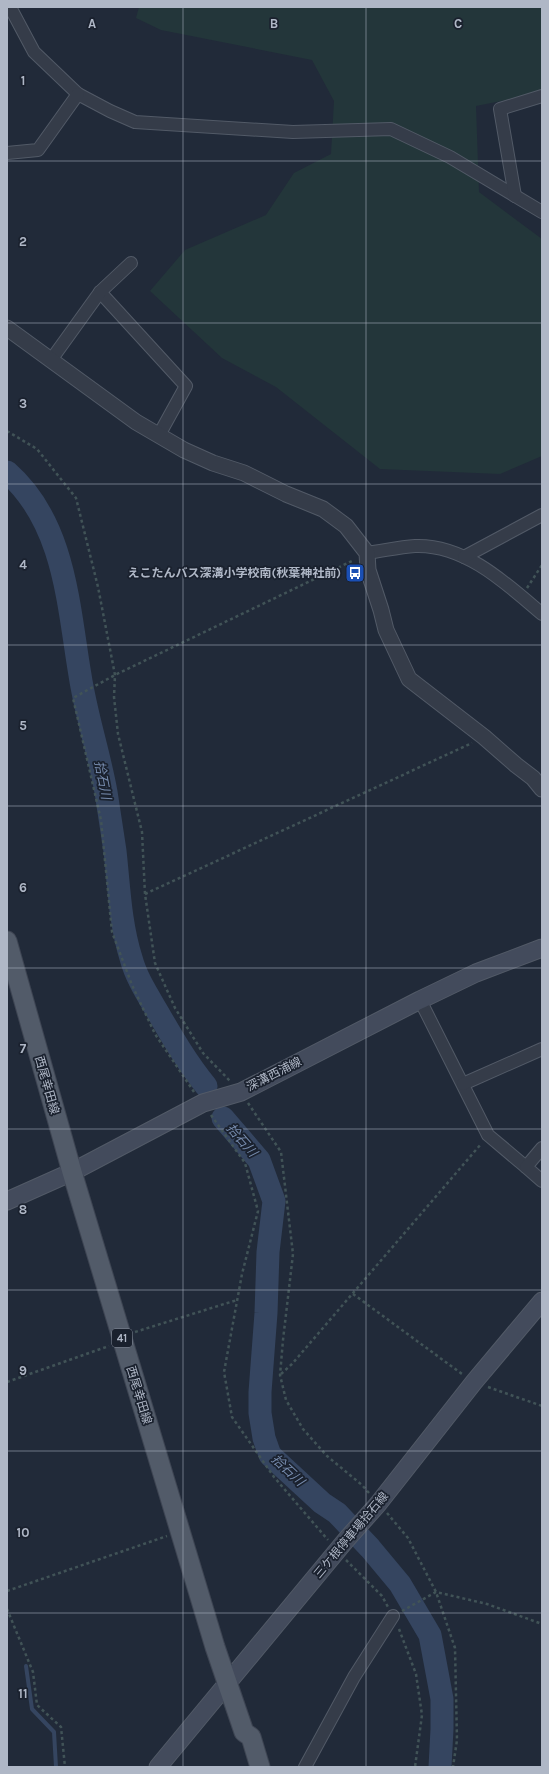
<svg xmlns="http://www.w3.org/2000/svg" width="549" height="1774" viewBox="0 0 549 1774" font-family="Karla,'Noto Sans JP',sans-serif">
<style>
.green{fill:#23363a}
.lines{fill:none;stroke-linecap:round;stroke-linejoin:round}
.stream{stroke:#354560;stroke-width:4}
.river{stroke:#354560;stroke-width:23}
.minor-casing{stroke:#525a67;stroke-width:14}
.tertiary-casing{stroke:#525a67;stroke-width:17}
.secondary-casing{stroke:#525a67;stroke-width:19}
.primary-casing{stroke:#3e4553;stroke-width:21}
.path{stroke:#415357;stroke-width:2.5;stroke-dasharray:3 3;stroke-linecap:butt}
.minor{stroke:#353c49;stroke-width:12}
.tertiary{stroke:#353c49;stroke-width:15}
.secondary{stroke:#434b5c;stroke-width:17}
.primary{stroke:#525b69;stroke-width:19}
.grid{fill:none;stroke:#afb7c6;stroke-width:1;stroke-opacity:0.55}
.labels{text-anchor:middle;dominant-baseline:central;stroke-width:3.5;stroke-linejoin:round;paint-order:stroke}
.shield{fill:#1a212e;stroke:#828a98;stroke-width:1}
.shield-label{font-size:11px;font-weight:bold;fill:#afb7c6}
.poi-label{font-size:12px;font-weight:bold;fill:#afb7c6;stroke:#1a212e;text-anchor:end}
.street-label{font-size:12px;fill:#afb7c6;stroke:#1a212e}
.water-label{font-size:13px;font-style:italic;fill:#778cae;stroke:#1a212e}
.grid-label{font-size:13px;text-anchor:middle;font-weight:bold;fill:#afb7c6;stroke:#1a212e;stroke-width:3.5;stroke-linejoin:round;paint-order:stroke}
</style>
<rect width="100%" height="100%" fill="#212a39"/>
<polygon class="green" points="139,7 542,7 542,93 476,106 479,192 542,239 542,456 500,474 380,469 276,387 222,358 150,291 185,250 266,215 294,173 331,154 334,101 312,60 161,30 136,18"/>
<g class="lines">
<polyline class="stream" points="26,1666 32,1709 54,1732 56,1767"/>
<g class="river">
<path d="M7,472c58,51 61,132 73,203 6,40 19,78 26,117 3,19 6,39 9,59 4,36 5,72 16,107 5,19 16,36 26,53 15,26 30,52 49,75"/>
<polyline points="223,1118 259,1160 274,1201 268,1252 266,1313 260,1392 260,1413 264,1438 270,1455 322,1503 337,1513 370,1548 400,1584 430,1635 442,1699 442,1729 440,1767"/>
</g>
<defs>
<g id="minor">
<polyline points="10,7 34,52 78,94 110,111 135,122 293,132 391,129 450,157 542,212"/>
<polyline points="7,153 38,150 78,94"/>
<polyline points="515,196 500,109 542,96"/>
<polyline points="100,292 186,386 159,435"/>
<polyline points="51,360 100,292 131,263"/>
<path d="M367,553c16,-2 32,-6 48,-7 50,-2 92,38 127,68"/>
<polyline points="464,557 542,515"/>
<polyline points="420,1000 488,1135 526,1167"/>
<polyline points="463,1084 542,1049"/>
<polyline points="542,1148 526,1167 542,1181"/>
<polyline points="305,1767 354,1677 393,1616"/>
</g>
<polyline id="tertiary" points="7,328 136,422 184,450 213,463 244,473 286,494 323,509 346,526 367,553 368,570 381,610 386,630 409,679 484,737 516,765 533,778 542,789"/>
<g id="secondary">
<polyline points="7,1201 72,1172 203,1103 241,1092 420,1000 476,973 542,948"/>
<polyline points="158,1767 346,1540 378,1504 474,1382 542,1301"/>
</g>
<polyline id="primary" points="7,941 72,1172 215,1647 244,1732 251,1737 260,1767"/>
</defs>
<use href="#minor" class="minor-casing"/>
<use href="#tertiary" class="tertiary-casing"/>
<use href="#secondary" class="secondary-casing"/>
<use href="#primary" class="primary-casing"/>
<g class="path">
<polyline points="7,431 37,449 76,498 98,587 115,675 114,697 118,734 142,832 145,894 155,963 175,1008 203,1053 230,1081"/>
<polyline points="527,588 542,565"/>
<polyline points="145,894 472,743"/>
<polyline points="194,1092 155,1034 132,985 112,932 101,820 73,698 115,675 354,560"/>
<polyline points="248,1103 281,1152 293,1254 283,1340 280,1375 286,1400 303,1429 327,1456 362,1485 369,1493"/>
<polyline points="211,1115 245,1163 258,1211 242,1274 224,1372 232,1417 274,1477 328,1540"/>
<polyline points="353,1294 462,1374"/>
<polyline points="135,1332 237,1300"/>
<polyline points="281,1374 292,1364 481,1144"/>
<polyline points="7,1382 109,1346"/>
<polyline points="488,1387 542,1406"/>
<polyline points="387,1513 408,1538 436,1592 455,1648 457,1740 453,1767"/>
<polyline points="346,1560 382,1596 388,1607"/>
<polyline points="7,1591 167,1536"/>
<polyline points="7,1609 33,1672 37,1705 61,1727 65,1767"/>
<polyline points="402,1611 436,1592 487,1604 542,1624"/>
<polyline points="399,1629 416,1674 422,1715 415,1767"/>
</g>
<use href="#minor" class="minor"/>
<use href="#tertiary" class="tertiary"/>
<use href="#secondary" class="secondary"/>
<use href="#primary" class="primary"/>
</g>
<path class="grid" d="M183,7v1760M366,7v1760M7,161h535M7,323h535M7,484h535M7,645h535M7,806h535M7,968h535M7,1129h535M7,1290h535M7,1451h535M7,1613h535"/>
<defs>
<symbol id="bus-square" viewBox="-11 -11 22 22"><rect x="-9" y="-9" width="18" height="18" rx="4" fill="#1a4fb4" stroke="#1a212e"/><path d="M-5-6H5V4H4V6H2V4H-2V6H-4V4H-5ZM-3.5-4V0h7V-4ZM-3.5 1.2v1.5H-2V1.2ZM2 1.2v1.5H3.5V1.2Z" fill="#fff"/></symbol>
</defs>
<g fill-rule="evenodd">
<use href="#bus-square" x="344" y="562" width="22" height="22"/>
</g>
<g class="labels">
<rect class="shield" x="112" y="1329" width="20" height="18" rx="3"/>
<g class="shield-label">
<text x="122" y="1338">41</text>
</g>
<g class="poi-label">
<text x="341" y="573">えこたんバス深溝小学校南(秋葉神社前)</text>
</g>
<g class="street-label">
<text transform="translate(274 1074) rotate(-27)">深溝西浦線</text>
<text transform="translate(47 1085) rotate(74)">西尾幸田線</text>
<text transform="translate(139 1395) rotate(73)">西尾幸田線</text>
<text transform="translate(351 1535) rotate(-50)">三ケ根停車場拾石線</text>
</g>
<g class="water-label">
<text transform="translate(103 780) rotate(79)">拾石川</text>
<text transform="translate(242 1140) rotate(49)">拾石川</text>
<text transform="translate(288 1470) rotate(43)">拾石川</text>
</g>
</g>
<g class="grid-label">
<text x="92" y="28">A</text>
<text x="274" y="28">B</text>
<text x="458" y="28">C</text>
<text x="23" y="85">1</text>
<text x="23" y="246">2</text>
<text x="23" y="408">3</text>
<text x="23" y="569">4</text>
<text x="23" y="730">5</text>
<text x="23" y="892">6</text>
<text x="23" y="1053">7</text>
<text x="23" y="1214">8</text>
<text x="23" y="1375">9</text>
<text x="23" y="1537">10</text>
<text x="23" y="1698">11</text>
</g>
<rect width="549" height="1774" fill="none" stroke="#afb7c6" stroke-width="16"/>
</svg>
